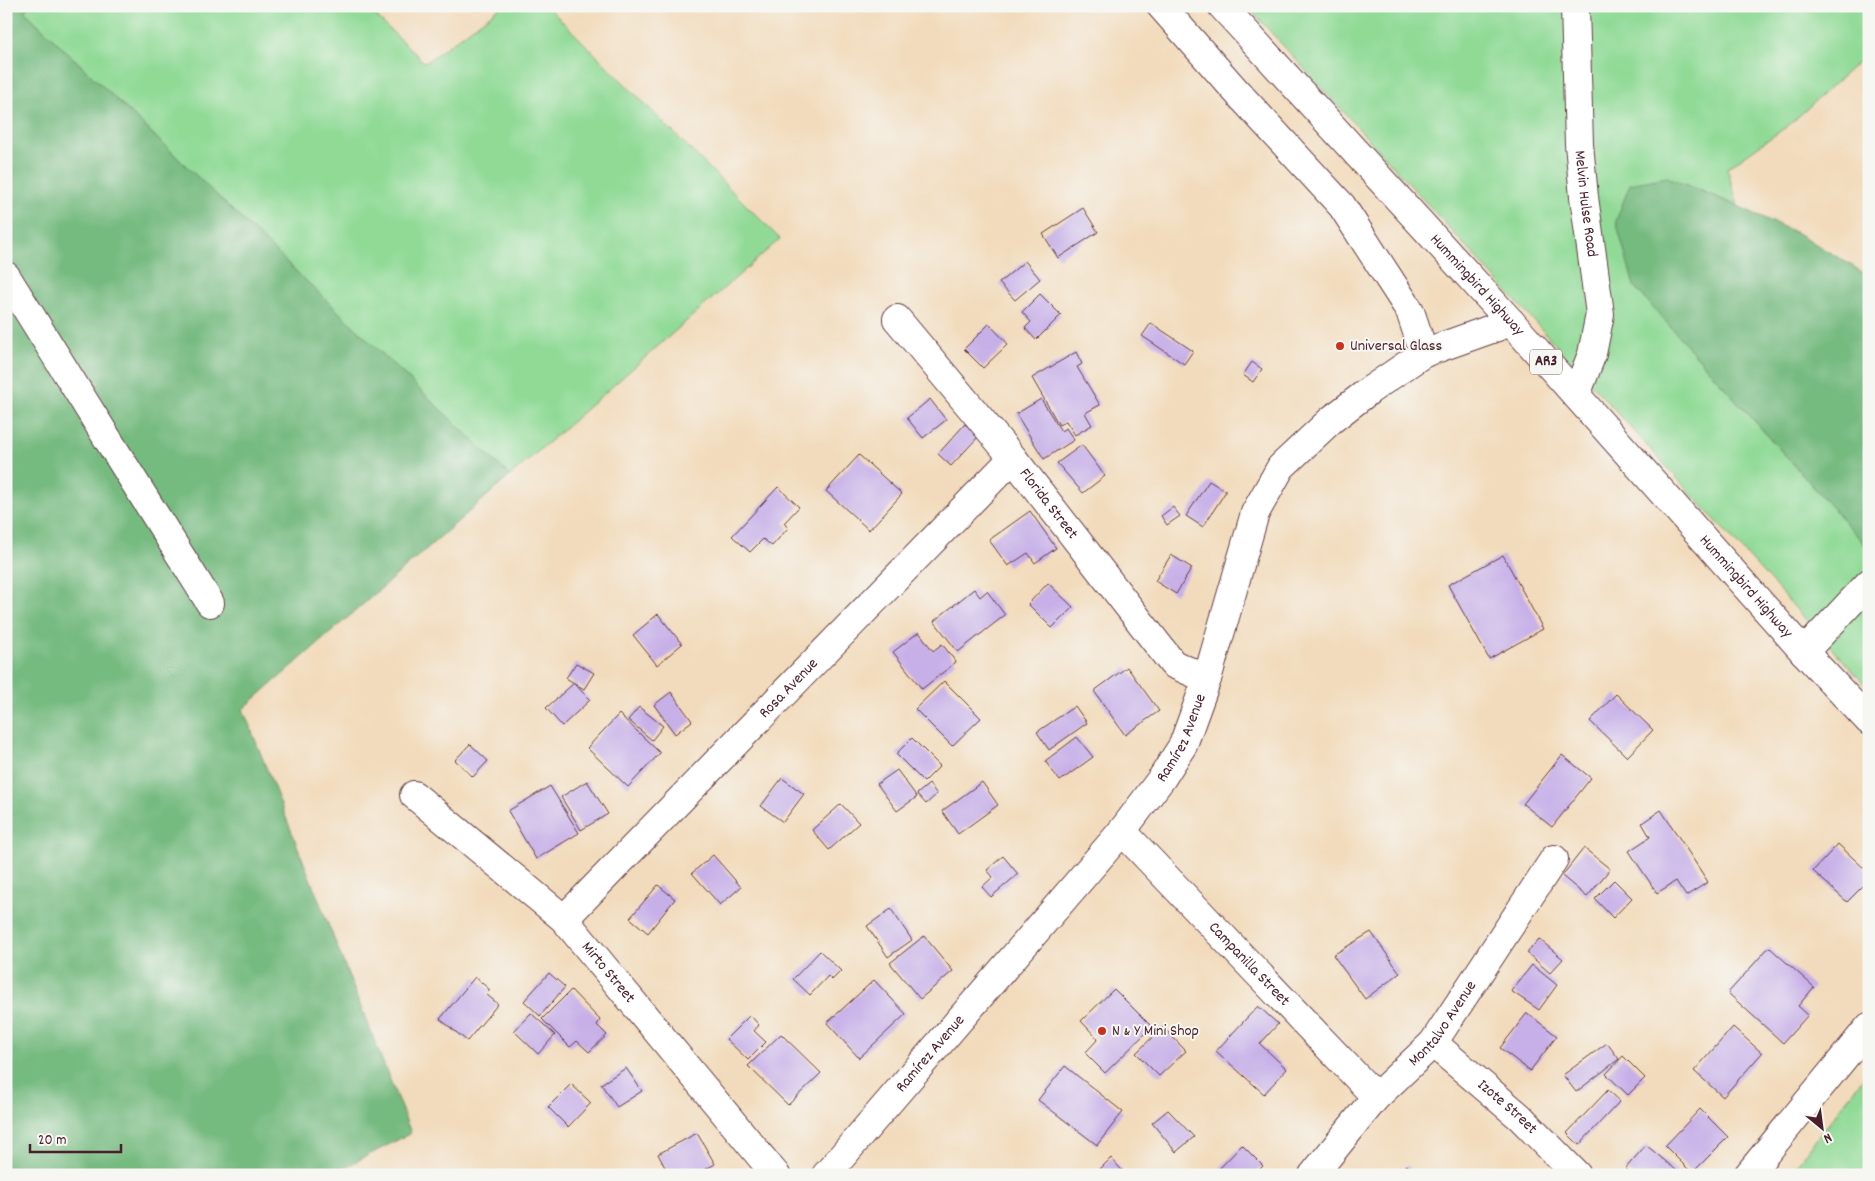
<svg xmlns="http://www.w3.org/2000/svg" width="1875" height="1181" viewBox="0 0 1875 1181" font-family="Dekko,sans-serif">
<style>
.green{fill:#90da96;stroke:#6d7c60}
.forest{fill:#74ba7f;stroke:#5f6c55}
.building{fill:#c7b0e8}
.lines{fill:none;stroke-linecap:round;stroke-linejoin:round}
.minor-casing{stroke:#633b41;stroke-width:30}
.major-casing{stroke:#633b41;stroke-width:30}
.minor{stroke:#fff;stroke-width:28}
.major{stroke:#fff;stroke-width:28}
.poi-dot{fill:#c8321e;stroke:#f6f6f2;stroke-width:2}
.labels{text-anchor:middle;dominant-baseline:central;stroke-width:4;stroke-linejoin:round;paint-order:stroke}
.shield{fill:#f6f6f2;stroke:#7e6067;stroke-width:1}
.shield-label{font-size:15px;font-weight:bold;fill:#4a1f2b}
.street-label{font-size:16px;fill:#4a1f2b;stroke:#f6f6f2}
.poi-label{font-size:16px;fill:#4a1f2b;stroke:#f6f6f2;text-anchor:start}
</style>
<rect width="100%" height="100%" fill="#f6f6f2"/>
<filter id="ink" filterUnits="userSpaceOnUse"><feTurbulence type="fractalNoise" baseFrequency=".02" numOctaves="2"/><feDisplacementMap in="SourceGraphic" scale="10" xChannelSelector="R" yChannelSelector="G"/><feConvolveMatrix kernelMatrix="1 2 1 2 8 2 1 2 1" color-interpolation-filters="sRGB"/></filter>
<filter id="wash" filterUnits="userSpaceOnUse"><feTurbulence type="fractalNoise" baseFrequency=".0096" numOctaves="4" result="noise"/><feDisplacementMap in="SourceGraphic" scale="20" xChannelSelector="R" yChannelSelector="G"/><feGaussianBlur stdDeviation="1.12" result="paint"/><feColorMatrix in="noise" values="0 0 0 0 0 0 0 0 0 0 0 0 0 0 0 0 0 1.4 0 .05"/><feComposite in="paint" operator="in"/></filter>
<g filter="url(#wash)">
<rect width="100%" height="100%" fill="#f2dbbc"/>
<g class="green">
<polygon points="30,6 365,6 425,63 502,6 547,6 780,239 510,476 24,11"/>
<polygon points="1247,6 1611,6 1623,16 1658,6 1869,6 1869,52 1789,125 1727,168 1738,206 1667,177 1634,286 1869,549 1869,689"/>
<polygon points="1869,1070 1869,1175 1789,1175"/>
</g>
<g class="forest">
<polygon points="6,6 30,6 24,11 510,476 243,709 411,1133 330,1175 6,1175"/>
<polygon points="1667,177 1738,206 1799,234 1869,276 1869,549 1634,286 1616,221 1630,184"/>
</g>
<g id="blocks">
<g class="building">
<polygon points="1083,208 1098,232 1058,258 1043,234"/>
<polygon points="1025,261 1040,279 1015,300 999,283"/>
<polygon points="1040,294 1061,315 1036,340 1025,328 1031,322 1022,312"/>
<polygon points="1151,323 1193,351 1184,364 1142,336"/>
<polygon points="989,324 1008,344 983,368 964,349"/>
<polygon points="1076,352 1082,364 1077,367 1100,405 1085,413 1092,425 1075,435 1066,421 1059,425 1032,378"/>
<polygon points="1252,362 1262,369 1253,382 1243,375"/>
<polygon points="930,399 946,420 923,438 907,418"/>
<polygon points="1041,399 1061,431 1066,428 1074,440 1044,459 1016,414"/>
<polygon points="965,424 978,437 951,466 938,454"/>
<polygon points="1082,445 1105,476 1083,493 1057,463"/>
<polygon points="859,455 902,494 869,530 826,491"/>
<polygon points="1209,481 1226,491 1203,527 1186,516"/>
<polygon points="778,487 799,507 784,523 788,528 772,546 763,539 750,552 732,536"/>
<polygon points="1173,507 1180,516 1167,525 1161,516"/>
<polygon points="1030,511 1056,548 1035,563 1028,553 1008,566 989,540"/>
<polygon points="1171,555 1192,568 1176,594 1155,581"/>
<polygon points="1503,555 1543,629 1489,659 1448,585"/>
<polygon points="1048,583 1073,607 1052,628 1028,604"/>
<polygon points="974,589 980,597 987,591 1005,615 958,652 934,621"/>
<polygon points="658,614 682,644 657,665 633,635"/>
<polygon points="919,632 933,651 942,644 956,662 922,689 893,652"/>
<polygon points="576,663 594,673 584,689 566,678"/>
<polygon points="1127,667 1159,711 1125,735 1094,691"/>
<polygon points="944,681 981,718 952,746 915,709"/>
<polygon points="574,683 590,700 562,726 546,708"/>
<polygon points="671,692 692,721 675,734 654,705"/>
<polygon points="1616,694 1653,730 1627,757 1590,721"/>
<polygon points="1075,706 1087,723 1049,750 1037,732"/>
<polygon points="639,707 663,726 652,740 628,720"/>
<polygon points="619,714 660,753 628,787 587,748"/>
<polygon points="1077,737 1093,757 1060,781 1045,761"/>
<polygon points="912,738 940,766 924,782 896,754"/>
<polygon points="470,744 488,761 473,777 455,760"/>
<polygon points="1562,755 1591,778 1552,827 1523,804"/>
<polygon points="897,770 917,797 897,811 877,784"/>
<polygon points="782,778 804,794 783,822 761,806"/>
<polygon points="587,781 608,814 581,830 561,797"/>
<polygon points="982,782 998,805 958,834 942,811"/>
<polygon points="929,784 937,794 926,804 917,794"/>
<polygon points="550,786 579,833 536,859 508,811"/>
<polygon points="841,804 859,823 829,850 812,830"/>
<polygon points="1661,810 1708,882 1686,896 1676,881 1657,893 1629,851 1650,837 1642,823"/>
<polygon points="1838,844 1869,873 1869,880 1847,902 1813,871"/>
<polygon points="1584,848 1610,869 1587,897 1562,876"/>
<polygon points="713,855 741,887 720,905 692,873"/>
<polygon points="1003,856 1018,874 991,897 982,887 993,877 987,870"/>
<polygon points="1614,880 1632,898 1613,918 1595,899"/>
<polygon points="658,885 675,899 648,933 630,918"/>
<polygon points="891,909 912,940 888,957 867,926"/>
<polygon points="1371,932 1400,973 1365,999 1333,955"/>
<polygon points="924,936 953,971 920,999 890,963"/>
<polygon points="1539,939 1563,959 1550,973 1527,953"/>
<polygon points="1769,947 1814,987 1798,1006 1808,1015 1783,1043 1728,993"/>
<polygon points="820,951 841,971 832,980 828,976 810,995 793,979"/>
<polygon points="1532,965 1557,985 1539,1010 1511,991"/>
<polygon points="549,973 565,987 540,1016 524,1001"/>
<polygon points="475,977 490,990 486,994 498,1004 467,1041 440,1019"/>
<polygon points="874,980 906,1014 859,1058 827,1023"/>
<polygon points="1114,989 1152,1027 1105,1073 1085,1053 1098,1039 1081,1021"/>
<polygon points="571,990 600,1020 597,1025 607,1035 589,1052 577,1041 570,1047 542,1019"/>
<polygon points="1258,1006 1278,1024 1260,1044 1287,1069 1264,1094 1216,1051"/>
<polygon points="531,1013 555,1035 538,1054 514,1031"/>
<polygon points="1527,1013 1557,1036 1530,1071 1500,1048"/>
<polygon points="750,1015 759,1025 754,1031 766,1042 748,1060 726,1039"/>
<polygon points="1163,1027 1186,1051 1159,1076 1136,1053"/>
<polygon points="1733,1027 1762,1053 1723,1097 1694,1071"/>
<polygon points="781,1034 821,1073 788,1105 748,1066"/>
<polygon points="1607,1043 1619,1059 1576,1092 1563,1075"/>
<polygon points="1623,1056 1645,1078 1628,1095 1606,1074"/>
<polygon points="1065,1066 1123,1112 1097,1145 1038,1100"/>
<polygon points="626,1068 642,1091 617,1107 601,1084"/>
<polygon points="571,1084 591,1103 568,1127 548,1107"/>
<polygon points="1608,1090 1620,1101 1579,1145 1567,1133"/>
<polygon points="1700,1109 1728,1137 1692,1173 1665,1146"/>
<polygon points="1168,1110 1194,1137 1176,1152 1152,1123"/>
<polygon points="697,1133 715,1164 696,1175 669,1175 658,1154"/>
<polygon points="1242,1145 1263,1166 1254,1175 1228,1175 1220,1168"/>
<polygon points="1646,1145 1682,1175 1632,1175 1625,1169"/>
<polygon points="1111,1158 1126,1175 1094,1175"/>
<polygon points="1407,1165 1416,1175 1396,1175"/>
</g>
</g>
</g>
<g filter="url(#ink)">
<use href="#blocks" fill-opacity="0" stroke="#633b41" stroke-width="1"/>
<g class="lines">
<defs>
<g id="minor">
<polyline points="1161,6 1236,91 1342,206 1410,311 1424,353"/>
<path id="s1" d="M1575,6l4,138 5,53 16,117 -8,40 -16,41"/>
<polyline points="6,276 210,603"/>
<path id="s2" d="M897,319l116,139 160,206 34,15"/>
<polyline points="1804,652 1869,583"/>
<path id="s3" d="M414,795l150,124 212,256"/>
<path id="s4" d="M1122,831l254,266"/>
<path id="s5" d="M564,919l449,-461"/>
<path id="s6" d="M1433,1043l87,74 57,58"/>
<path id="s7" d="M826,1175l296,-344 40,-53 21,-33 24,-66 48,-166 26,-46 50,-47 39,-30 54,-37 87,-31"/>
<path id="s8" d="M1313,1175l63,-78 57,-54 121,-184"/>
<polyline points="1748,1175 1869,1027"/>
</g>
<g id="major">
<path id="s9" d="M1222,6l289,316 293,330 65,69"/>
</g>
</defs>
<use href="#minor" class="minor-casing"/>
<use href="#major" class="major-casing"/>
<use href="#minor" class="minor"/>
<use href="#major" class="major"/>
</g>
</g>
<g class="poi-dot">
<circle cx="1340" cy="346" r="5"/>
<circle cx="1102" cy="1031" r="5"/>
</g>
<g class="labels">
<rect class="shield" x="1530" y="349.5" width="32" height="25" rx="4"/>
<g class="shield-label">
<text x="1546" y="362">AR3</text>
</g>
<g class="street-label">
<text stroke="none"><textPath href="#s1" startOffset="198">Melvin Hulse Road</textPath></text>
<text stroke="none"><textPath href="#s9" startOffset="378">Hummingbird Highway</textPath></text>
<text stroke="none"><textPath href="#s2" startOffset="239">Florida Street</textPath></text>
<text stroke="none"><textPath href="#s9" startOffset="782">Hummingbird Highway</textPath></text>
<text stroke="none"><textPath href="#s5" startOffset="322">Rosa Avenue</textPath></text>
<text stroke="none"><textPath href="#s7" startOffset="565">Ramírez Avenue</textPath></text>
<text stroke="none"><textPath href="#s4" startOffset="184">Campanilla Street</textPath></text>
<text stroke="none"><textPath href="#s3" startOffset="264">Mirto Street</textPath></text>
<text stroke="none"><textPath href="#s8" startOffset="200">Montalvo Avenue</textPath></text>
<text stroke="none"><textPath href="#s7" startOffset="160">Ramírez Avenue</textPath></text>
<text stroke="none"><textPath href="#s6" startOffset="98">Izote Street</textPath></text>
</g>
<g class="poi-label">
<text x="1350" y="346">Universal Glass</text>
<text x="1112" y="1031">N &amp; Y Mini Shop</text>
</g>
</g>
<rect width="1875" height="1181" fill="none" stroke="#f6f6f2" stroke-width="25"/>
<g transform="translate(1822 1128) rotate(151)" stroke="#f6f6f2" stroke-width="4" paint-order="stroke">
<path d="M0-4L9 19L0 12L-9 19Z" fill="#4a1f2b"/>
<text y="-8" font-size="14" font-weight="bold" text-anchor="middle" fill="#4a1f2b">N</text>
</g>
<path d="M30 1144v8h91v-8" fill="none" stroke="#4a1f2b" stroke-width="2.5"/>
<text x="38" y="1144" font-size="15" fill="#4a1f2b" stroke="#f6f6f2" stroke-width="4" paint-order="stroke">20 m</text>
</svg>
